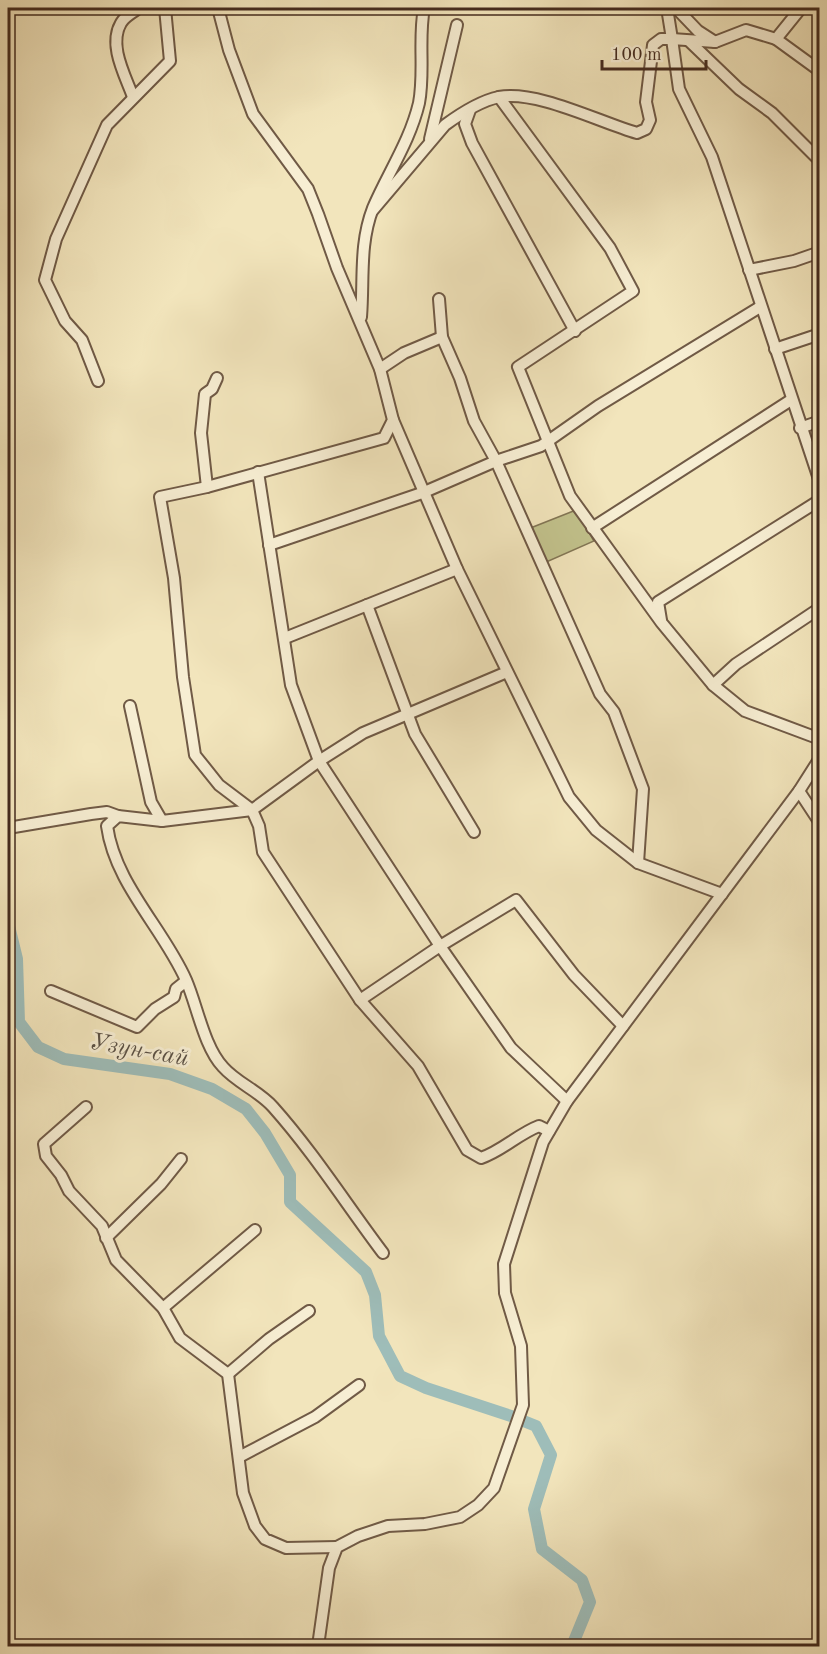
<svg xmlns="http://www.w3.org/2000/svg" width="827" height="1654" viewBox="0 0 827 1654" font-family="'Old Standard TT',serif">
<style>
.green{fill:#c2c28c;stroke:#837655;stroke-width:1.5}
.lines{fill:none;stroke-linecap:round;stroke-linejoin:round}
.river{stroke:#9ebdb9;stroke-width:12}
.minor-casing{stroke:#705a46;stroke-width:14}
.minor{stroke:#f7eed3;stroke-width:10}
.labels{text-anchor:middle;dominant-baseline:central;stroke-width:6;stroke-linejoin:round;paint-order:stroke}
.water-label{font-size:24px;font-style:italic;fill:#5a5045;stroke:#f7eed3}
</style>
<rect width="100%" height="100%" fill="#f2e5bc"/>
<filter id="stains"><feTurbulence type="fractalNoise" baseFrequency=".00333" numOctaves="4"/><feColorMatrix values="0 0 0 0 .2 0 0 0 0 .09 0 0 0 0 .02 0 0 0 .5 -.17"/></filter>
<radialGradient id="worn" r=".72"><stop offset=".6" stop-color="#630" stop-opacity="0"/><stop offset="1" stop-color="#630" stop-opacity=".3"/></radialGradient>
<polygon class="green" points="576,510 594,541 544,563 528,529"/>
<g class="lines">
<g class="river">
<polyline points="8,922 17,959 19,1022 38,1047 64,1059 170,1074 212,1089 246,1109 265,1133 290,1175 290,1202 366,1272 375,1295 379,1336 400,1376 426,1388 511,1416"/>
<polyline points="521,1420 536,1426 551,1455 534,1509 542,1549 582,1580 590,1602 572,1646"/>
</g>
<defs>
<g id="minor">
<path d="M218,8l11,42 24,64 55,75 10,25 19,54 43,101 13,51 -9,18 -177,49 -47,10 14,81 9,99 12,78 24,30 33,25 7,16 4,26 97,148 58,66 49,84 14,8c21,-7 37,-24 58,-32l10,5"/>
<polyline points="676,8 698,31 715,42"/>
<polyline points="801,8 776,39 746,30 715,42 672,39 679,89 712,157 820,482"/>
<polyline points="776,39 820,71"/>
<polyline points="689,41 739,89 772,113 820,161"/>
<path d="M133,97c-8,-22 -25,-52 -12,-74 3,-6 12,-11 18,-15"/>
<polyline points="499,97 610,248 633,291 518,367 570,496 661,622 713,685 745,711 820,739"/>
<polyline points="470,110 465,124 472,143 575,331"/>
<polyline points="430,139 457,25"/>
<path d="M373,210l72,-85c15,-11 35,-24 54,-28 38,-7 100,25 138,36l9,-4 4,-9 -4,-18 7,-57 8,-6h11l-5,-31"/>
<polyline points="749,270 794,261 820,252"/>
<polyline points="439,299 442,337 460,378 474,421 496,461 600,694 614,712 643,789 638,863"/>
<path d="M361,317c3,-37 -2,-73 12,-109 15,-35 37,-67 46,-105 6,-31 -1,-64 5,-95"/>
<polyline points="775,349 820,334"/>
<polyline points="380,369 404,353 442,337"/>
<polyline points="98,381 82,340 65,321 45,280 56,239 107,125 170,61 165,8"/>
<polyline points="393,420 457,569 569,797 596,830 638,863 722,894"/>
<polyline points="800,428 820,421"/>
<polyline points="258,472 291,685 319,761 440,946 511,1048 567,1101"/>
<polyline points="207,487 201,433 205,394 212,389 217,378"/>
<polyline points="592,528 791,400"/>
<polyline points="269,545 422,493 496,461 541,446 598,406 760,307"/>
<polyline points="367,605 415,734 474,832"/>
<polyline points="661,620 658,602 820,500"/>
<polyline points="285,638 457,569"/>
<polyline points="713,685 736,664 820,608"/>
<polyline points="130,706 151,802 162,821"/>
<polyline points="799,791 820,823"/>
<polyline points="8,828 91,814 107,812 118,816"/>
<polyline points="51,991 137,1027 155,1009 174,997 176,989 186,981"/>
<polyline points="360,1000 440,946 516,900 574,975 623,1026"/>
<polyline points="86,1107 44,1144 46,1156 61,1175 69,1191 102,1226 116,1260 163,1308 180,1338 228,1374 243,1493 255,1526 265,1539 286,1548 337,1547"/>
<polyline points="106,1238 161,1184 181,1159"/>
<path d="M383,1253c-37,-49 -69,-100 -110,-146 -14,-16 -36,-24 -50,-40 -19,-20 -26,-62 -37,-87 -23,-52 -71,-96 -79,-154l11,-10 44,5 90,-11 67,-49 44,-28 144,-61"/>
<polyline points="163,1308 255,1230"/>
<polyline points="228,1374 269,1339 309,1311"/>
<polyline points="239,1457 315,1417 359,1385"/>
<polyline points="318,1646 329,1568 337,1547 358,1536 388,1526 425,1524 460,1517 478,1505 494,1488 523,1405 521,1346 505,1293 504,1264 543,1142 567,1101 799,791 820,758"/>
</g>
</defs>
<use href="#minor" class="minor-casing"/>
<use href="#minor" class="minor"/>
</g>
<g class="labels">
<g class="water-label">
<text transform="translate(139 1051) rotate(10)">Узун-сай</text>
</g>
</g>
<rect width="827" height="1654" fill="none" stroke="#f2e5bc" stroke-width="30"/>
<rect x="9" y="9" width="809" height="1636" fill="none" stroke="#442b1e" stroke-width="3"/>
<rect x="15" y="15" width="797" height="1624" fill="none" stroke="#442b1e" stroke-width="1.5"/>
<path d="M602 60v9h104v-9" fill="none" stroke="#442b1e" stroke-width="3"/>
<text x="611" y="60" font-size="18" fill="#442b1e" stroke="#f7eed3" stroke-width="4.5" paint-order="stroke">100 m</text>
<rect width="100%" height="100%" filter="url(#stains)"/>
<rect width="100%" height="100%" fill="url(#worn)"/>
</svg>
